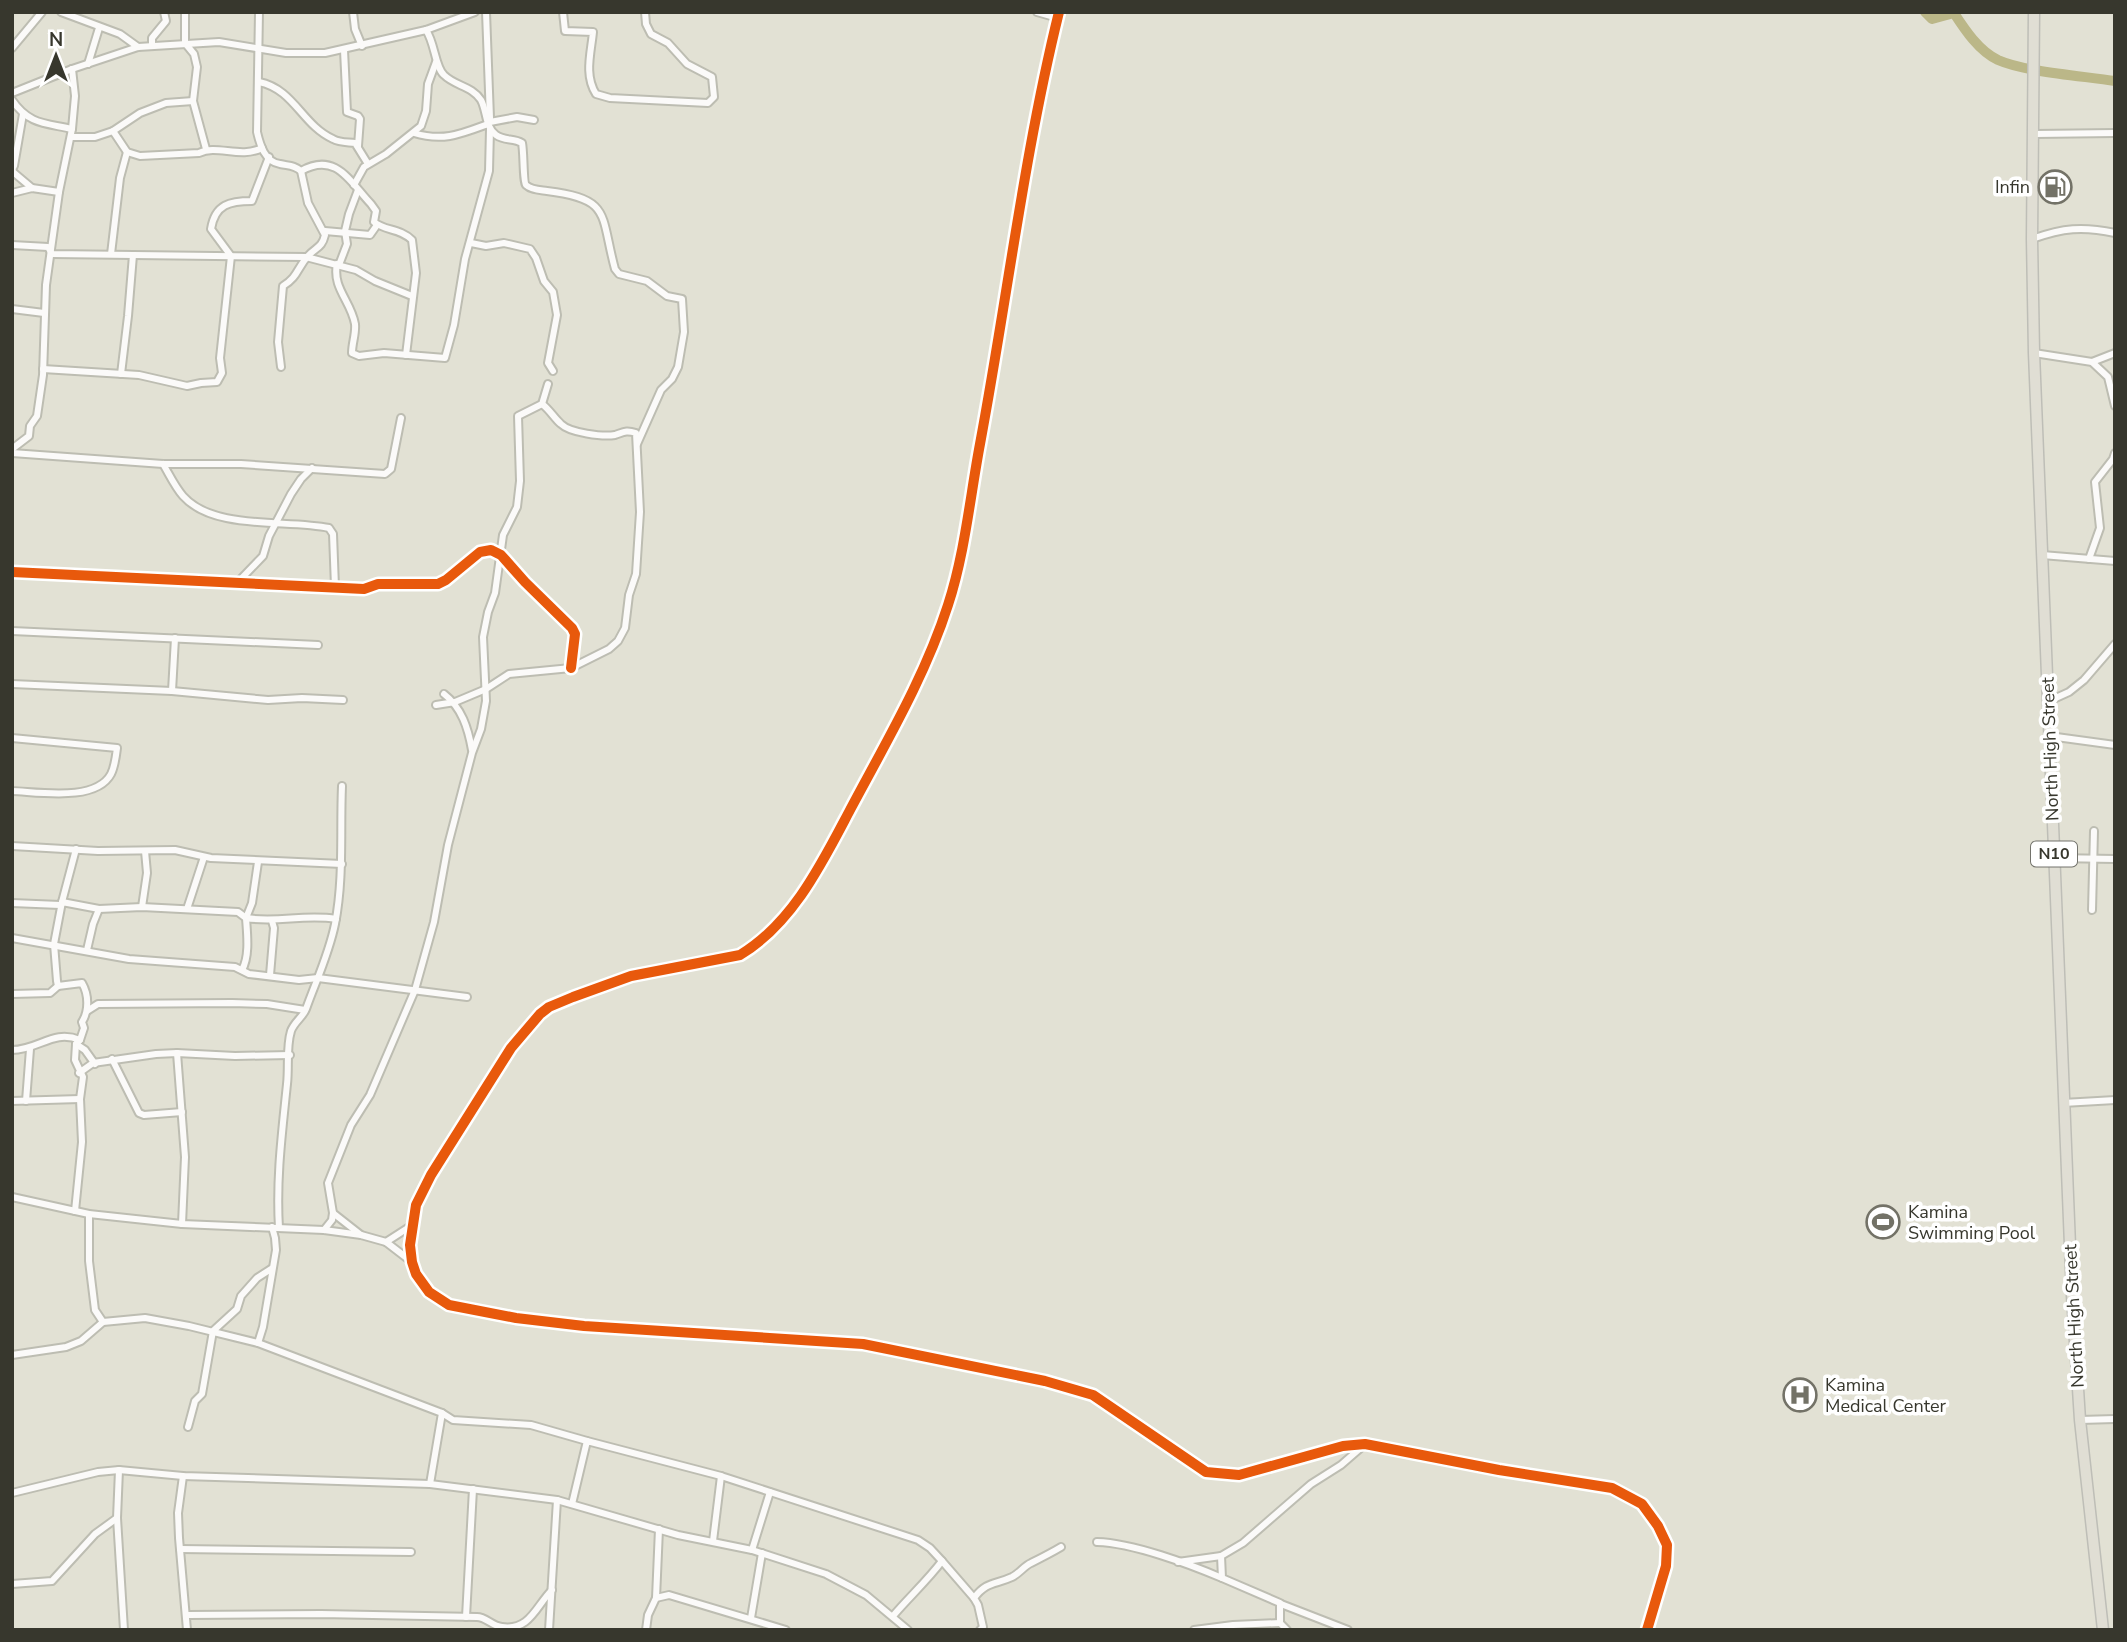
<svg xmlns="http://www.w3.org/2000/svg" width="2127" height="1642" viewBox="0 0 2127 1642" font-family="'Nunito Sans',sans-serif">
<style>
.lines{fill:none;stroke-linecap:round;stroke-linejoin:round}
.river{stroke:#bbb788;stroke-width:10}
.minor-casing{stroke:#bdbdb2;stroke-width:10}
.trunk-casing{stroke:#bebeb7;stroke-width:13}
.minor{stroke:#fbfaf9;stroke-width:6}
.trunk{stroke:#e0ded4;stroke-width:10}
.cycleway-casing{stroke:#fff;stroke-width:15}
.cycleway{stroke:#e8590c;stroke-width:10}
.labels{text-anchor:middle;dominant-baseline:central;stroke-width:7;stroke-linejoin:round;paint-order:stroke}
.shield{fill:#fff;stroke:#73736c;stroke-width:2}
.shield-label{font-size:16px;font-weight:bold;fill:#37372d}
.poi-label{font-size:18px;fill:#37372d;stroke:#fff;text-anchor:start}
.street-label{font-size:18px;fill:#37372d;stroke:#fff}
</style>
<rect width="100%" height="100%" fill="#e2e1d4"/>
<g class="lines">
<path class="river" d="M1925,12l7,7 22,-6c11,17 25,38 44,47 27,12 85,16 117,21"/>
<defs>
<g id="minor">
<polyline points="61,12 120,34 138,47"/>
<polyline points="185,12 185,43 194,54 197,67 193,101 206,149"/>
<path d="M259,12l-2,120c3,13 8,30 23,32 9,2 14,1 21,7l7,32 17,32c-3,13 -9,12 -17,21 -11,12 -10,21 -25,30l-5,56 3,25"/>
<polyline points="353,12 355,29 362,46"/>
<polyline points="486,12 490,118"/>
<path d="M563,12l2,19 28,1c-2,21 -9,43 3,62l14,4 98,5 6,-6 -2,-20 -25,-13 -19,-21 -17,-9 -5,-10 -1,-12"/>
<polyline points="1037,12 1058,18"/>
<path d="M1059,12c-35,142 -52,288 -79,432 -10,53 -15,109 -32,161 -23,72 -63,139 -98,205 -28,53 -57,113 -110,145l-109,21 -58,21 -24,10 -9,7 -29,34 -80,127 -15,30 -6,40 2,17 4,12 13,18 20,13 67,13 68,8 279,18 182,37 48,14 113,77 33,3 104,-29 22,-2 134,26 113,18 30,16 16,22 9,19 -1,21 -19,64"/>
<path d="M426,30c9,13 9,37 18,45 11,11 28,11 37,25 6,11 4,27 15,35 8,6 18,3 26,8 2,9 1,39 4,42 5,5 14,5 21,6 65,8 53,23 68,78l4,5 28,7 20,15 15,3 2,33 -6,35 -6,12 -11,11 -24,54"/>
<polyline points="152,45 152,38 166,21 164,12"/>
<polyline points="12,48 42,12"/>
<polyline points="344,50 347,112 358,116 360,119 358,146"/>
<polyline points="88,64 99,28"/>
<path d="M259,82c35,7 43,43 74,57 7,4 15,3 22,4l13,21"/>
<polyline points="12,93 72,69 138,47 219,42 286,53 325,53 426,30 475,12"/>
<path d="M12,100c17,25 34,23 60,29"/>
<polyline points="490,122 517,117 534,120"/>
<path d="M113,131l14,21 13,4 59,-3c18,-9 41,6 63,-5"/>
<path d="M414,133c29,9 47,1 74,-9"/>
<polyline points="2035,134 2115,133"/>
<polyline points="71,137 95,137 113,131 140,113 166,103 193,101"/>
<polyline points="12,165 13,172 32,188"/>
<polyline points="14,166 23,114"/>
<path d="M301,171c35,-20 49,11 70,33l5,7 -2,11c11,9 26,6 38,18l4,33 -10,82"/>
<polyline points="354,185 364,167 386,154 421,126 426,111 428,84 436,62"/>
<polyline points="12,193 32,188 59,192"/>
<polyline points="325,231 370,235 377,225"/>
<path d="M2032,239c31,-11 50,-13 83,-6"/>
<polyline points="471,243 486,246 504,243 530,249 536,258 544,281 553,292 557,315 548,363 553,371"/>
<polyline points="12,245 48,247 52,254 306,257 356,270 375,281 412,296"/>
<polyline points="111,254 120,178 127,152"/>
<path d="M337,264c-5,24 14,37 18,60 1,10 -3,19 -3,29l7,3 25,-3 61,5 9,-33 11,-66 24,-88 1,-42"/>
<polyline points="339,265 347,244 345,231 349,214 358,190"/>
<polyline points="12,309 44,313"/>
<polyline points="2034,353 2092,362 2108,377 2115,406"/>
<polyline points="2092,362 2115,353"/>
<path d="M43,369l96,6 48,11 14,-3 16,-1 5,-9 -2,-15 11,-102 -20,-27c4,-25 19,-28 41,-28l17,-44"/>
<polyline points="121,374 128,316 133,255"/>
<polyline points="12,449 29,436 30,426 37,416 43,375 46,285 59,192 72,129 75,96 72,69"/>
<polyline points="12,453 163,464 241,464 385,474 391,469 401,418"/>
<path d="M163,464c6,10 12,23 20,32 31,35 104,23 146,32l4,6 2,53"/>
<polyline points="2042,555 2115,561"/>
<polyline points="2089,559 2100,528 2095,482 2113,459 2115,453"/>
<polyline points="12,572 364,589 378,584 438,584 446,580 480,552 491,550 501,555 525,582 572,628 575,634 571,668"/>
<polyline points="238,582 263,556 269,536 291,494 301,479 312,468"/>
<polyline points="12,631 318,645"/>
<polyline points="12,684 172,691 268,700 302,698 343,700"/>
<polyline points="172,691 175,638"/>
<path d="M444,694c18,14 24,34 28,56"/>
<polyline points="2047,702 2069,692 2084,680 2115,644"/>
<path d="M436,705l19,-3 31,-13 23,-15 62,-6 38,-19 9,-8 7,-13 4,-33 7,-21 4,-62 -4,-79c-10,-3 -12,-1 -21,2 -12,2 -45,-2 -54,-11 -7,-6 -11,-14 -19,-20"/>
<polyline points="2049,736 2115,745"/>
<path d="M12,738l105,10c-1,8 -2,18 -6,26 -15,28 -72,18 -99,17"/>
<polyline points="12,846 98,851 175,850 211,858 342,864"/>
<polyline points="2054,858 2115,859"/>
<path d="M258,862l-6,41 -6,15c30,5 59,-4 90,1"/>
<polyline points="62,902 76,849"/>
<polyline points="12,903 60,905"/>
<polyline points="142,907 147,873 145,851"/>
<polyline points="187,909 204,857"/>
<polyline points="2092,910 2094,831"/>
<polyline points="12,938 129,959 235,967 249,974 299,980 318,978 467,997"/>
<polyline points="87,950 93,924 99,909"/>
<polyline points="270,975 274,928 272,921"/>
<polyline points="12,994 50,993 58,986"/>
<polyline points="87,1011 98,1004 232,1003 267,1004 305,1010"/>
<path d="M80,1040l4,-12 -2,-6c7,-11 7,-27 0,-39l-24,3 -1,-5 -3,-37 8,-42 37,7 43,-2 96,5 8,6c1,15 4,38 -4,52"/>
<path d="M12,1050c27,0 41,-21 68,-10l-4,4 9,6 10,14"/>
<polyline points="177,1053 185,1157 182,1224"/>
<polyline points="112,1059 139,1113 144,1115 182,1112"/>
<polyline points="79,1073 93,1063 156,1054 177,1053 235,1056 290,1055"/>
<polyline points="12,1101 80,1099"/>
<polyline points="26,1101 30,1049"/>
<polyline points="2063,1103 2115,1100"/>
<polyline points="12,1197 89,1214 182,1224 324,1230 361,1235 386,1242 412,1262"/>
<polyline points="75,1211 82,1142 80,1099 83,1077 75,1060 76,1044"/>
<polyline points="89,1214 89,1261 95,1310 103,1322"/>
<path d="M279,1228c-3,-49 3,-95 8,-144 2,-17 -1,-37 4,-53 3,-9 12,-14 15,-22 10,-28 23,-55 29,-85 9,-46 5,-92 7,-138"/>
<polyline points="324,1230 332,1220 333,1213"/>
<polyline points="361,1235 333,1213 328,1183 351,1125 370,1095 415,990 434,922 448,845 472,753 481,729 486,701 483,637 488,612 495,593 503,535 517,507 520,481 518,416 542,404 548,384"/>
<polyline points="386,1242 414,1224"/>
<polyline points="258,1343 263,1327 276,1250 275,1238 272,1227"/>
<polyline points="12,1355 66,1347 81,1341 103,1322 145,1318 189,1326 258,1343 442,1413 430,1484"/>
<polyline points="442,1413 453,1420 531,1425 587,1441"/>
<polyline points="2080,1420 2115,1419"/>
<polyline points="188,1427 195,1401 202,1394 213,1331 237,1309 241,1296 257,1278 271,1269"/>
<polyline points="119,1470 117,1518 124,1630"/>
<polyline points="183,1476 178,1513 179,1538 187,1630"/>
<polyline points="12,1493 98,1472 119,1470 183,1476 430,1484 557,1500 678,1535 752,1550 826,1574 866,1595 908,1630"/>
<path d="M572,1504l15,-63 134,35 197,64 12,8 12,13c-15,20 -33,36 -49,55"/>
<polyline points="713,1541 721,1476"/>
<path d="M1097,1542c36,1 92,22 125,36"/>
<polyline points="180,1549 411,1552"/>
<polyline points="752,1550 770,1492"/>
<polyline points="1221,1556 1222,1578 1280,1603 1280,1623 1287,1630"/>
<polyline points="942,1561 974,1598"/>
<polyline points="1178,1562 1221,1556 1243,1543 1311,1484 1341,1465 1364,1445"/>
<polyline points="12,1584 52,1581 95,1534 117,1518"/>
<polyline points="656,1598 659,1529"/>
<polyline points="1281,1604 1348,1630"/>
<path d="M188,1615l133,-1 156,3c9,0 15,9 25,10 28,4 34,-21 50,-37"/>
<polyline points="466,1617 473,1489"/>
<polyline points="751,1618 762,1553"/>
<polyline points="549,1630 557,1500"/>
<polyline points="646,1630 648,1615 656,1598 669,1595 786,1630"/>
<path d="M980,1630l3,-3 -5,-22 -4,-7c13,-17 21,-13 38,-21 8,-4 12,-11 19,-14 10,-5 20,-10 30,-16"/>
<polyline points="1194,1630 1233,1625 1280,1623"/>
</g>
<polyline id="trunk" points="2034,12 2032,239 2034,353 2072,1295 2080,1420 2103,1630"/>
</defs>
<use href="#minor" class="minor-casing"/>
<use href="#trunk" class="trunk-casing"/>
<use href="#minor" class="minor"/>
<use href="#trunk" class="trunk"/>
<defs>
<g id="cycleway">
<path d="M1059,12c-35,142 -52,288 -79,432 -10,53 -15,109 -32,161 -23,72 -63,139 -98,205 -28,53 -57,113 -110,145l-109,21 -58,21 -24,10 -9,7 -29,34 -80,127 -15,30 -6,40 2,17 4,12 13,18 20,13 67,13 68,8 279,18 182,37 48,14 113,77 33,3 104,-29 22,-2 134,26 113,18 30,16 16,22 9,19 -1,21 -19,64"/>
<polyline points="12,572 364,589 378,584 438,584 446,580 480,552 491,550 501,555 525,582 572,628 575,634 571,668"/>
</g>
</defs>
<use href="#cycleway" class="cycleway-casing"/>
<use href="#cycleway" class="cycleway"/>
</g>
<defs>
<symbol id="fuel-ring" viewBox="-11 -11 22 22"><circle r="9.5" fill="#fff" stroke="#737267" stroke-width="1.5"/><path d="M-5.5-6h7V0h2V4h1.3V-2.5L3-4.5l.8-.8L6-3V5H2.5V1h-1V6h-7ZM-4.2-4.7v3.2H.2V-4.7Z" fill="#737267"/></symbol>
<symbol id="stadium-ring" viewBox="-11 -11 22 22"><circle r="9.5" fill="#fff" stroke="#737267" stroke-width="1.5"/><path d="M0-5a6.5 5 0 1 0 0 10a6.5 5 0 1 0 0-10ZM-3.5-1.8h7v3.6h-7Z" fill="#737267"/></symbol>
<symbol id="hospital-ring" viewBox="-11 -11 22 22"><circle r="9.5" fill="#fff" stroke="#737267" stroke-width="1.5"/><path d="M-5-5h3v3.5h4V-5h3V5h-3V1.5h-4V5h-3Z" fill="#737267"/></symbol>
</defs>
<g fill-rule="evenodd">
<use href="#fuel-ring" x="2036" y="168" width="38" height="38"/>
<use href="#stadium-ring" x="1864" y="1203" width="38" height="38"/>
<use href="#hospital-ring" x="1781" y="1376" width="38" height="38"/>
</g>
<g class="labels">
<rect class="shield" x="2031" y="841.5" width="46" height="25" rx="5"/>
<g class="shield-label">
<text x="2054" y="854">N10</text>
</g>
<g class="poi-label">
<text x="2030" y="187" text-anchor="end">Infin</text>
<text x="1908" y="1212">Kamina<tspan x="1908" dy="21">Swimming Pool</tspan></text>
<text x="1825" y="1385">Kamina<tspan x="1825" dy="21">Medical Center</tspan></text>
</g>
<g class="street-label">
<text transform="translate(2050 749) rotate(-92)">North High Street</text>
<text transform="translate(2074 1316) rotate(-93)">North High Street</text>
</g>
</g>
<rect width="2127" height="1642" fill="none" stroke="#37372d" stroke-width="28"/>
<g transform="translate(56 56)" stroke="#ffffff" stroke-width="5" paint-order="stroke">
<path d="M0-5L12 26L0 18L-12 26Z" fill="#37372d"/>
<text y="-10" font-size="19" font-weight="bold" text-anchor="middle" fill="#37372d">N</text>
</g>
</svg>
